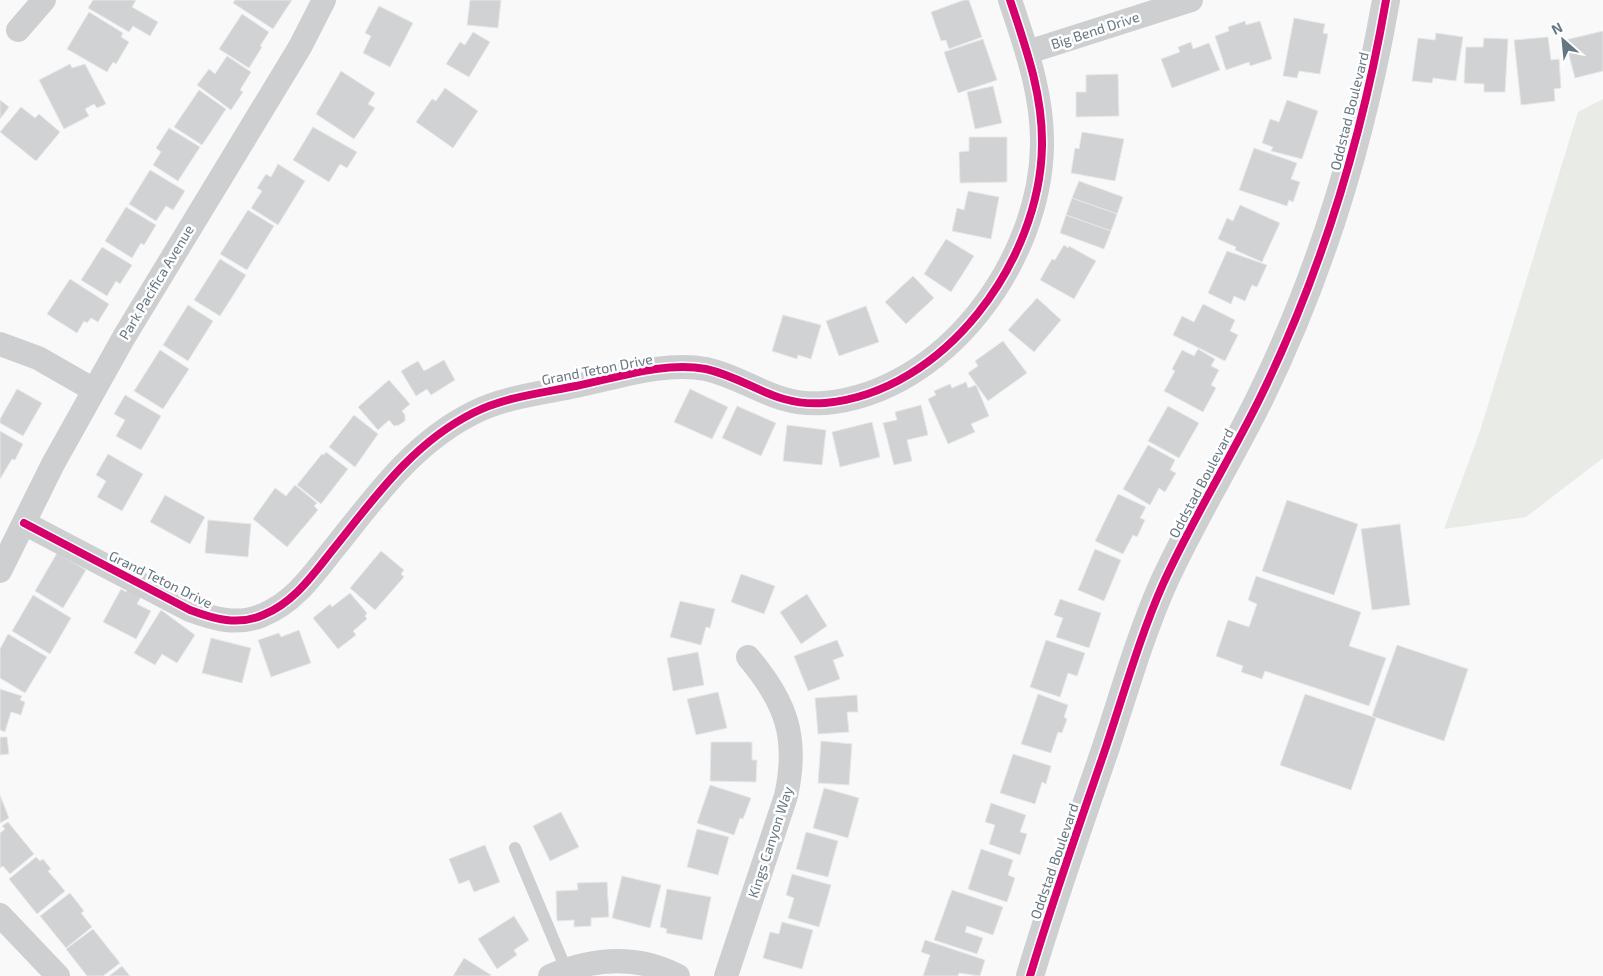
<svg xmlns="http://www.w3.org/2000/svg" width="1603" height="976" viewBox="0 0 1603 976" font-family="'Exo 2',sans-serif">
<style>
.green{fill:#e8ebe6}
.building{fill:#d0d2d3;stroke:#e8e8e8}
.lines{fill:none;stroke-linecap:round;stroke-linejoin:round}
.service{stroke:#cecfd0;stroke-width:12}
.minor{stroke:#cecfd0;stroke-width:24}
.tertiary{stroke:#cecfd0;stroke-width:28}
.cycleway-casing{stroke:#fff;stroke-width:11}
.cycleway{stroke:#d6006c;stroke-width:8}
.labels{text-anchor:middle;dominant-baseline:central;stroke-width:5;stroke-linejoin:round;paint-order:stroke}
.street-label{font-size:14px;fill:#657683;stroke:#fff}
</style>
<rect width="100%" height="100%" fill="#f9f9f9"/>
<polygon class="green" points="1603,99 1603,458 1526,517 1444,529 1480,431 1578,112"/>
<g class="building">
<polygon points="93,0 136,0 132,7 158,22 150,36 133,26 129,32 88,8"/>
<polygon points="235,0 292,0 273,29 233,3"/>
<polygon points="470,0 501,0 498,28 467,25"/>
<polygon points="964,0 969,0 982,37 949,49 946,40 941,41 931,12"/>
<polygon points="379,6 413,23 390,67 363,53 371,36 365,33"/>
<polygon points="89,12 123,33 121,37 129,42 116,64 113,62 107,72 67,49"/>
<polygon points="242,14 269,32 260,46 262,47 249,68 219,49"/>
<polygon points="1294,18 1325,24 1323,33 1328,34 1320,74 1299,71 1297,78 1283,76"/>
<polygon points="1245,21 1246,25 1260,21 1272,59 1250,66 1249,62 1226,70 1215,36 1229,31 1228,27"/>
<polygon points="1603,31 1603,71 1575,78 1565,40"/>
<polygon points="473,32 490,42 469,77 446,64 460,42 465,45"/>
<polygon points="1436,33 1463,37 1456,81 1433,78 1432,83 1412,81 1418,38 1435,40"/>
<polygon points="1548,37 1551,60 1559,59 1561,88 1554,89 1555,101 1521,105 1514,40"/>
<polygon points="1484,38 1508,39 1505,92 1484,92 1484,84 1464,83 1466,47 1483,47"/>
<polygon points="983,39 997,80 958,93 944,52"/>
<polygon points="1191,42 1193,49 1209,43 1220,70 1172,88 1161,59 1180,52 1178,47"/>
<polygon points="227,56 251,72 240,90 243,92 231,110 197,85 209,69 215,74"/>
<polygon points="70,64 72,68 85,64 106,104 97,108 94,104 85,109 89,116 64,129 39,80"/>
<polygon points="341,71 375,93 368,104 375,108 354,139 316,114"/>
<polygon points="1118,74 1119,116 1076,117 1076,92 1086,92 1086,75"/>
<polygon points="993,86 1002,123 975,129 967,92"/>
<polygon points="445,88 478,111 453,148 416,122 432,99 436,101"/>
<polygon points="199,90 226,109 202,145 174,127"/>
<polygon points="0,100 9,107 0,119"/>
<polygon points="1287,100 1318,111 1302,159 1271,151 1273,147 1262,143 1270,119 1279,122"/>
<polygon points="21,107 35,118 39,114 60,132 36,161 0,132"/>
<polygon points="313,127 357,152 347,168 340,164 329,182 293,160"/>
<polygon points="169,128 200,147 178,181 153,165 161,152 156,148"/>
<polygon points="1082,132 1124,139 1115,181 1071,173 1075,148 1079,149"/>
<polygon points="969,137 1007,137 1007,182 960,183 959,152 969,151"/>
<polygon points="1254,148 1297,163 1291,179 1300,182 1293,202 1289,200 1287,206 1239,190"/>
<polygon points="278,164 305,181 278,225 251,208 262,191 257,188 266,174 271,177"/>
<polygon points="150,170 185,191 173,210 166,206 156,221 129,204"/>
<polygon points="1079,181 1123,197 1117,214 1072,198"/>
<polygon points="968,191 999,197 991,239 952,231 957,208 964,210"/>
<polygon points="1072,198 1117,214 1111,231 1066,215"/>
<polygon points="1240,205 1280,223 1262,262 1235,250 1236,247 1218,239 1227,218 1233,221"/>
<polygon points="126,207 156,225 144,245 141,243 132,258 105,241"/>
<polygon points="248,210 274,226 247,270 220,254"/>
<polygon points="1066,215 1111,231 1104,249 1060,233"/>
<polygon points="946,239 974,256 951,292 924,274"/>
<polygon points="1064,245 1068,248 1069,246 1096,261 1074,299 1040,280 1052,259 1055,260"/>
<polygon points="102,247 132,265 120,284 116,281 107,296 81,280"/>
<polygon points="1227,251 1267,265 1257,287 1252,285 1245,301 1234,296 1231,304 1208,293"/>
<polygon points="220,259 246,275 220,316 194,300"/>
<polygon points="913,276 934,298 906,324 885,302"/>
<polygon points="70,279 109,304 98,322 91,318 87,323 84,321 77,333 47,314"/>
<polygon points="1037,298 1061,320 1034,352 1008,330"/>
<polygon points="1203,304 1235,320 1230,331 1238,335 1225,361 1173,335 1182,316 1194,322"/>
<polygon points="188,305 213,321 188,361 163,345"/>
<polygon points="866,306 879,342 839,356 826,321"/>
<polygon points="783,315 821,325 811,359 798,355 797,359 772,351"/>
<polygon points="1003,341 1027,373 988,401 968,373 978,366 975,361"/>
<polygon points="1198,349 1215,359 1211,366 1219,370 1211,385 1216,388 1203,412 1164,391 1175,371 1172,369 1182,350 1194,356"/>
<polygon points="160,350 189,369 163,409 134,391"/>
<polygon points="444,360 455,380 431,395 427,389 416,396 401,371 418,361 424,371"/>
<polygon points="389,380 410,404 402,411 405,415 405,421 399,425 394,426 389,420 378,430 358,407"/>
<polygon points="966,382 968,388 976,385 989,416 971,424 975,432 948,444 928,399 936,395 934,391 950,384 952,388"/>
<polygon points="17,389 42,403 23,436 0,423 0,419"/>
<polygon points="690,389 728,407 712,439 674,422"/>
<polygon points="125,395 161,416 141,450 116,436 125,420 114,414"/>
<polygon points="921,405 928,435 907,440 912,461 894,465 883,423 897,420 895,412"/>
<polygon points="737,406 776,423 761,456 722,438"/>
<polygon points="1168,406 1199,423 1179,458 1148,441"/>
<polygon points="354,415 378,434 355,467 329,447"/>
<polygon points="872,422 880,457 840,467 832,432"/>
<polygon points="787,425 826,430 822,465 783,461"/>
<polygon points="0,431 23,444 15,460 12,459 0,479"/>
<polygon points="1148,445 1175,460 1170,470 1176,473 1165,492 1159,488 1150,505 1123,489"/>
<polygon points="326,452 348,469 321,504 297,485 322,454 324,455"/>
<polygon points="108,454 143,474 122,511 97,497 106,481 96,475"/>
<polygon points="295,485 317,503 314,506 318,510 287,547 253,519 275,488 286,496"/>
<polygon points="1118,494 1146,507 1140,518 1145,520 1137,537 1133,535 1123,554 1095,541"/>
<polygon points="165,495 205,517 190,544 150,522"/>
<polygon points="1287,500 1358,524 1334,595 1262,571"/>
<polygon points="208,520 251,524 248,557 205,553"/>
<polygon points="1400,524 1410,605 1372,610 1361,529"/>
<polygon points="1095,549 1121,560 1104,601 1078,590"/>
<polygon points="381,551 404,570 401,574 404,577 375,610 350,588"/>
<polygon points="57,553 86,570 63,608 35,591"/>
<polygon points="741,574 775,586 764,614 731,602"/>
<polygon points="1256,576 1361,612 1349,646 1386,658 1369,706 1265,671 1262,679 1241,672 1243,666 1216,656 1228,620 1249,627 1257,604 1248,600"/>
<polygon points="129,586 143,593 137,604 151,611 136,639 103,622 121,589 126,592"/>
<polygon points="350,593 367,613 365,616 367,619 353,631 356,635 338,649 313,618 330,604 332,607"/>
<polygon points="807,594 827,626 801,644 780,612"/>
<polygon points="33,595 71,618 50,654 12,631"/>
<polygon points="1060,599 1101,613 1089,648 1056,637 1063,618 1054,615"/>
<polygon points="680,601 715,609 710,628 706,627 701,645 670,637"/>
<polygon points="161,610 195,635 177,663 162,654 155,665 134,653"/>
<polygon points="299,630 311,663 271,677 258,640 279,633 281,637"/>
<polygon points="8,634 47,657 25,693 0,678 0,649"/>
<polygon points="211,638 251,648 242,683 202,673"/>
<polygon points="837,640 844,656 833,660 840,679 808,691 794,656"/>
<polygon points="1046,640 1085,653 1077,676 1068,673 1060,697 1030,687"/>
<polygon points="1397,645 1468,669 1444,741 1372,716"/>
<polygon points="698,652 704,685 673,691 667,658"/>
<polygon points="0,689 22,696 20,700 25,702 21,715 11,712 5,732 0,730"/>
<polygon points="718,692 727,728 696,735 687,699"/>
<polygon points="1038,694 1068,705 1064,717 1067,719 1062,733 1058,732 1051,753 1021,744"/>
<polygon points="1305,694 1376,718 1351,790 1280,765"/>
<polygon points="857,695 858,712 847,712 849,732 818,734 815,698"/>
<polygon points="0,737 7,737 9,754 0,755"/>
<polygon points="821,741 852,744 849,785 818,783"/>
<polygon points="711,742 752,742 752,760 757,760 756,782 710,781"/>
<polygon points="1013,754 1051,766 1046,784 1042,782 1035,804 1000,793"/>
<polygon points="710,785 751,798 743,819 740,818 734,835 697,823"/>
<polygon points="824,788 859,798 848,838 813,828"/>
<polygon points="0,795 9,818 0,823"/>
<polygon points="991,803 1026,815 1020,832 1027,834 1020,855 989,844 995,825 985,822"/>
<polygon points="561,812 579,847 550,861 533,826"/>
<polygon points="8,822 34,854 10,874 3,866 0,868 0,833 5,829 2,826"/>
<polygon points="697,829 729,837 718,875 687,867"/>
<polygon points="806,832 838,841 828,877 796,869"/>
<polygon points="485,845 500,882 474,892 469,880 459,884 449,859"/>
<polygon points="981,849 1013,860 1008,875 1015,878 1007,902 968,889"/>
<polygon points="36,857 40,861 43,859 51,869 48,871 65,891 37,914 9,879"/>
<polygon points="792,874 831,885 819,927 788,918 794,898 786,895"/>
<polygon points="622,876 661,885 650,928 612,918"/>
<polygon points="607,882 609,917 591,918 591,926 574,927 574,920 557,921 556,891 578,890 577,883"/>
<polygon points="667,889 711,897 702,940 666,933 667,929 660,927"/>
<polygon points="952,890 1003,907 993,935 967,926 965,932 983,938 977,954 934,940"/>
<polygon points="70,893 84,911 81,913 92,927 66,948 40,916"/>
<polygon points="514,916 529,940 514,950 517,955 497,969 478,939"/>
<polygon points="782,922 813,930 802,969 763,958 770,932 779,934"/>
<polygon points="93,929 120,963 103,976 87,976 66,949"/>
<polygon points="925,940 985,960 980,976 959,973 958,976 923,976 930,955 921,952"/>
<polygon points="464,958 491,975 490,976 453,976"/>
<polygon points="122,966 130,976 109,976"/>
</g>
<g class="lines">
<polyline class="service" points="515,848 566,969"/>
<g class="minor">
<polyline points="18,30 44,0"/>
<polyline points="1028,52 1191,0"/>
<polyline points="0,344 38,358 94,390"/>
<path d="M24,523l166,87c24,9 48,16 73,5 32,-13 51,-42 72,-68 41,-51 78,-104 138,-134 31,-16 69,-20 103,-27 40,-8 88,-25 130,-17 44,10 68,38 119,34 120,-11 215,-142 217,-257 1,-51 -16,-98 -32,-146"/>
<polyline points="0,571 53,464 124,337 300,47 324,0"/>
<polyline points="0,915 58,976"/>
<path d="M550,976c43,-18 86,-22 128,0"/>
<path d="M726,976l60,-180c13,-59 0,-94 -38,-139"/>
</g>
<path class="tertiary" d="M1030,976c23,-77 50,-153 76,-229 18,-54 34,-111 57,-163 29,-64 66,-123 97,-186 62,-127 102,-259 126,-398"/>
<defs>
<g id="cycleway">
<path d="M24,523l166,87c24,9 48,16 73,5 32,-13 51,-42 72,-68 41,-51 78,-104 138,-134 31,-16 69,-20 103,-27 40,-8 88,-25 130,-17 44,10 68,38 119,34 120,-11 215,-142 217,-257 1,-51 -16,-98 -32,-146"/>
<path d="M1030,976c23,-77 50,-153 76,-229 18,-54 34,-111 57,-163 29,-64 66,-123 97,-186 62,-127 102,-259 126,-398"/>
</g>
</defs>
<use href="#cycleway" class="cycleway-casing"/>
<use href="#cycleway" class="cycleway"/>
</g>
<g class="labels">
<g class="street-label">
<text transform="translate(1095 30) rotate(-18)">Big Bend Drive</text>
<text transform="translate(1349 111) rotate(-76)">Oddstad Boulevard</text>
<text transform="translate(156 282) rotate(-59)">Park Pacifica Avenue</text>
<text transform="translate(597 369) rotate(-11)">Grand Teton Drive</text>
<text transform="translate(1201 483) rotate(-62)">Oddstad Boulevard</text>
<text transform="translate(161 579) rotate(26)">Grand Teton Drive</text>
<text transform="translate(770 842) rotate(-72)">Kings Canyon Way</text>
<text transform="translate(1054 861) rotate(-71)">Oddstad Boulevard</text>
</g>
</g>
<g transform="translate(1563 40) rotate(333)" stroke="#ffffff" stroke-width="4" paint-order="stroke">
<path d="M0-4L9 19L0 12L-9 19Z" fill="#657683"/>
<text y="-8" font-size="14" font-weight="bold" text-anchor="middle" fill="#657683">N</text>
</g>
</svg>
